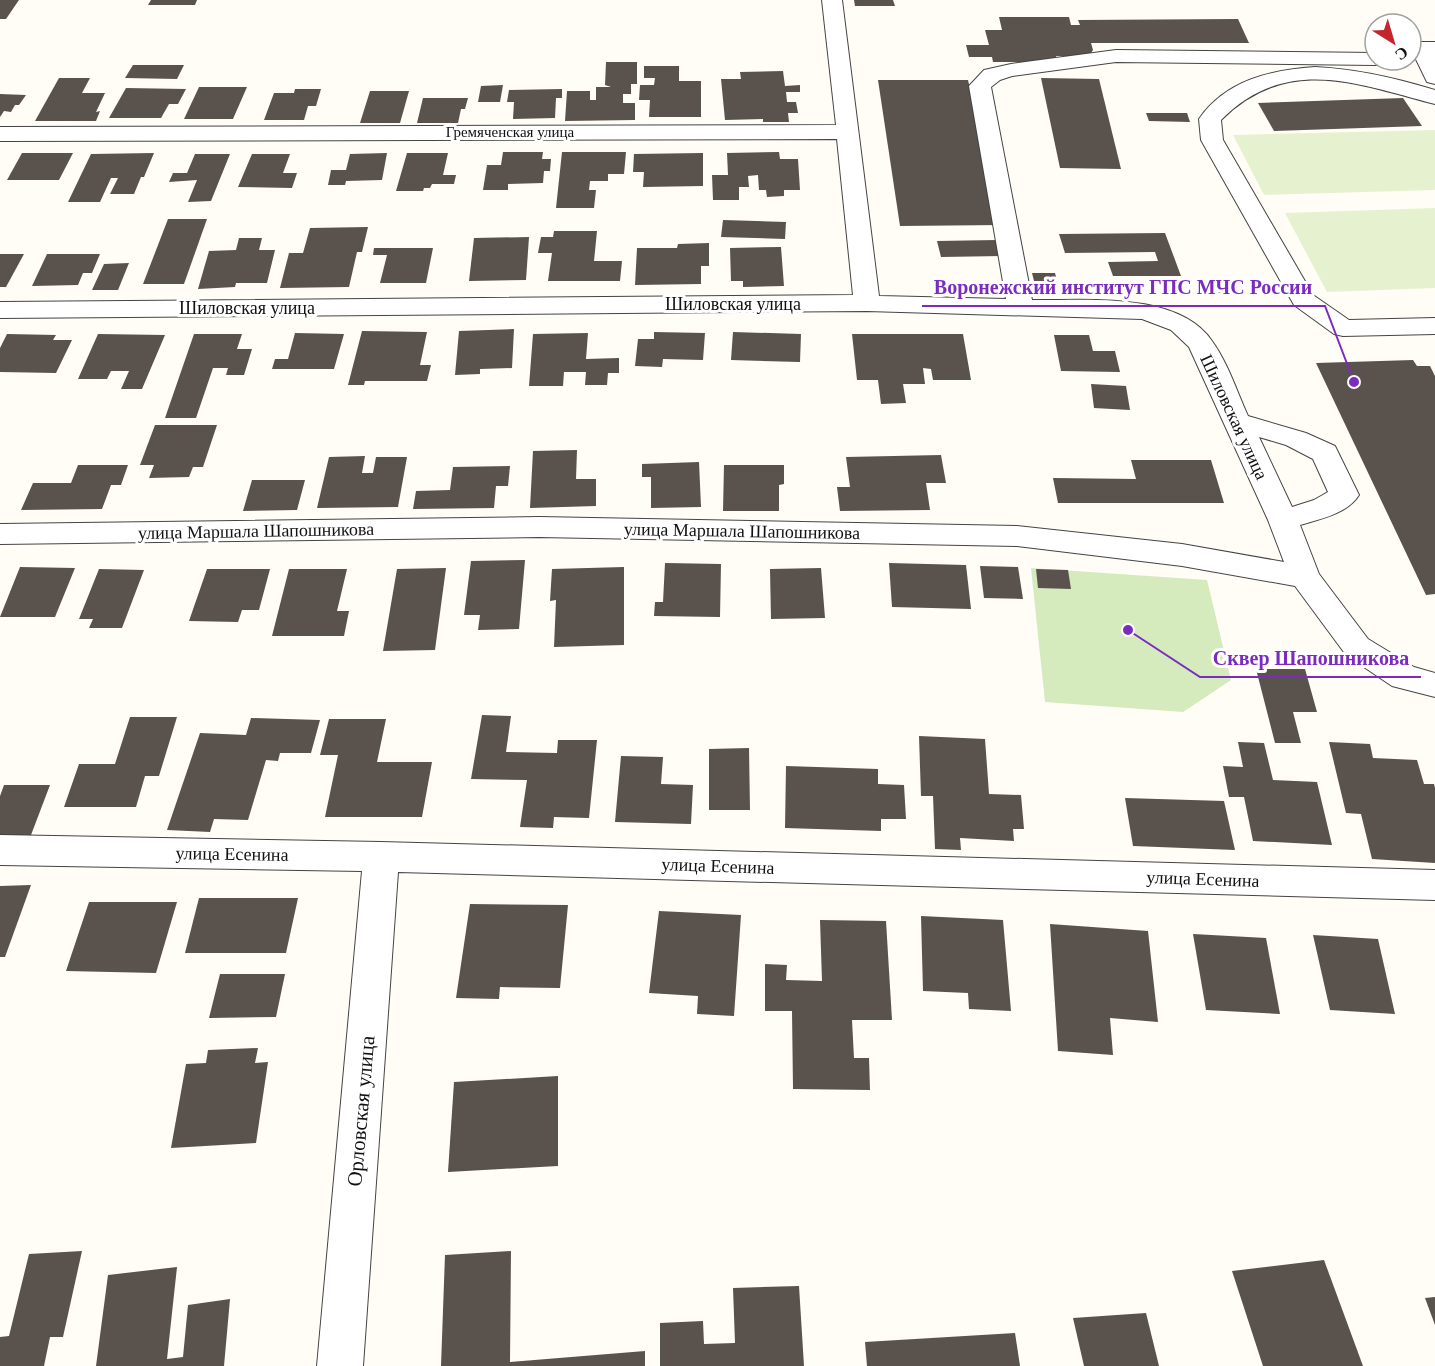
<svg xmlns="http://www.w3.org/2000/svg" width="1435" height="1366" viewBox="0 0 1435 1366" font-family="Georgia,serif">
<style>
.green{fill:#d5ebbd}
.pitch{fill:#e6f2cf}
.building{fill:#5a524d}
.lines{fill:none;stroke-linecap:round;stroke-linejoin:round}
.minor-casing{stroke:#444;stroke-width:2}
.minor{fill:#fff;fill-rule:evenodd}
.labels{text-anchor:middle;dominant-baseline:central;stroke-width:6;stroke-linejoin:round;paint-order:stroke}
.far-street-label{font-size:15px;fill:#111;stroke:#fff}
.street-label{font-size:18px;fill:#111;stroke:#fff}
.near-street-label{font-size:21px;fill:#111;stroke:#fff}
.leader{fill:none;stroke:#7b2cbf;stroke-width:2}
.callout-dot{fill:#7b2cbf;stroke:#fff;stroke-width:2}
.callout-label{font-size:20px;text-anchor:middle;font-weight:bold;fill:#7b2cbf;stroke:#fff;stroke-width:6;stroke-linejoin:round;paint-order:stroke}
</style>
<rect width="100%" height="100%" fill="#fffdf5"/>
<polygon class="green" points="1031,568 1207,580 1231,680 1183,712 1045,702"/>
<g class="pitch">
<polygon points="1435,130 1435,190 1264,195 1233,135"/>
<polygon points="1435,208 1435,288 1327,292 1285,213"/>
</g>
<g class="building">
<polygon points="0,0 19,0 6,19 0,19"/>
<polygon points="151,0 197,0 195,5 148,5"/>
<polygon points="854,0 893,0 895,6 855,6"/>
<polygon points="999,17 1069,17 1071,25 1080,25 1078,20 1238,19 1249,43 1091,43 1093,50 1089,56 1056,56 1058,62 993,62 992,57 969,57 966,45 989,45 985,30 1002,30"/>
<polygon points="606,62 637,62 637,84 631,84 631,94 623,94 623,103 635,103 635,120 565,121 567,91 590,91 590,100 596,100 596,87 611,87 605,85"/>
<polygon points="133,65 184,65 177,79 125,78"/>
<polygon points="644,66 679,66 679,81 701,81 701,117 649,117 650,100 639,100 640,85 654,85 655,78 644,78"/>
<polygon points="783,71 785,86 800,85 800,92 786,92 787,102 796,102 798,113 788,113 789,122 763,122 763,119 725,120 721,79 741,79 740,72"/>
<polygon points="59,78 90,78 82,93 105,93 96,112 100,111 96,121 35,121"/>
<polygon points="1041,78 1099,79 1121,169 1060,168"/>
<polygon points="878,80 968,80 1001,225 900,226"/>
<polygon points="503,85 500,102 478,102 481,86"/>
<polygon points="199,87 247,87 233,119 184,119"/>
<polygon points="126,88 186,89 178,104 169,104 161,118 109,118"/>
<polygon points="295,89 321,89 316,106 308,106 304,120 264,120 274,93 294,93"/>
<polygon points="562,89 562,98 556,98 555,118 513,119 514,102 507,102 509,90"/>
<polygon points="370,91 409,91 400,123 360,123"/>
<polygon points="0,94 26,95 19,105 15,105 11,112 4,111 0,117"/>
<polygon points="423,98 468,98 465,109 461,109 458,123 417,123"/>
<polygon points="1403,98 1422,126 1274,131 1258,103"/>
<polygon points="1146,113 1187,113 1190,122 1149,121"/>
<polygon points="503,152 543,152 542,159 551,159 550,171 544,171 543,183 508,184 508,190 483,190 487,165 501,165"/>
<polygon points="562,152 626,152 624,174 608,174 608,181 590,181 589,190 596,190 594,208 556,208"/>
<polygon points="779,152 780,159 798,159 800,190 784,190 784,196 767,197 766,190 759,190 758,175 748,176 749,187 739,187 739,200 713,200 712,175 728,175 727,153"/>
<polygon points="22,153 73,153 59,180 7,180"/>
<polygon points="154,153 144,177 141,177 134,194 110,194 118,178 111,178 100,202 68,202 91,154"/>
<polygon points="387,153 382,180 346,181 345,185 328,185 331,170 346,170 350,154"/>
<polygon points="407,153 448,153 443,175 456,175 454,184 432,184 430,188 424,188 423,191 396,191"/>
<polygon points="703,153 703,186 643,187 644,172 633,172 634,154"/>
<polygon points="195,154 230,154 211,201 188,202 197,180 169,182 173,173 187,173"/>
<polygon points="252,154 290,154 283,173 297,173 292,188 238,187"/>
<polygon points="168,219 207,219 184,284 143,284"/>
<polygon points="723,220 786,222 785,239 721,237"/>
<polygon points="368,227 362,252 357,252 349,287 280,288 289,253 303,253 310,228"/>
<polygon points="554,231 597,231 594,261 622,261 620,281 548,281 552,253 538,253 541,237 553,237"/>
<polygon points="1165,233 1181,276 1113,276 1108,262 1158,261 1155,252 1065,253 1059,234"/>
<polygon points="529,237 526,280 469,281 474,238"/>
<polygon points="239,238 262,238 259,250 275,250 267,283 236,283 235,287 198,289 209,251 236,250"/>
<polygon points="997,240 1002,256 941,257 937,241"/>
<polygon points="709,243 709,266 701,266 701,284 635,285 637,248 677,248 678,244"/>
<polygon points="781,247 784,286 743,287 743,281 731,281 730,248"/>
<polygon points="374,248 433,248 426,283 380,283 387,255 373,255"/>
<polygon points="0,254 24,254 6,287 0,287"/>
<polygon points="47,254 100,254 92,273 83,273 78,285 32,286"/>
<polygon points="129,263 118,290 92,290 104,264"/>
<polygon points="1032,273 1055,273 1058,285 1035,285"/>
<polygon points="1231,285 1234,292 1219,293 1215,286"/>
<polygon points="514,329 512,368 480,369 480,374 455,375 459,331"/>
<polygon points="362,331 427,332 420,365 431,365 427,381 365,381 364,385 348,385"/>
<polygon points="654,332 705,333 703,360 663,359 662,367 635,366 638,339 654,339"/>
<polygon points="733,332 801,334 800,362 731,360"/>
<polygon points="295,333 344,334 334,369 272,369 275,359 288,359"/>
<polygon points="588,333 586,359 619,358 619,373 608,373 607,385 585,385 586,372 564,372 563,386 529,386 533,334"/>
<polygon points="7,334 56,335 53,340 72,340 56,373 0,372 0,348"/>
<polygon points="98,334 165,335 142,389 121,389 129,371 111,371 107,379 78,379"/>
<polygon points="194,334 242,334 237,349 252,349 244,375 226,375 228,368 213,368 196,418 165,418"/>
<polygon points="852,334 963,334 971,380 933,380 931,369 923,368 925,384 903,384 906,403 881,404 878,380 857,380"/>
<polygon points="1054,335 1089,335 1093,351 1115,351 1120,372 1061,371"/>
<polygon points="1413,360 1417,366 1430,366 1435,376 1435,594 1426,595 1316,363"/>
<polygon points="1091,384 1126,386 1130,410 1094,408"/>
<polygon points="155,425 217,425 203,467 193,467 189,477 149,478 154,465 140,465"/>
<polygon points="577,450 576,479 596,479 596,506 530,508 533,451"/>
<polygon points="941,455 946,483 926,483 930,510 840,511 837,487 850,487 846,457"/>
<polygon points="365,456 362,473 373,473 376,457 407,457 398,507 317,508 329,457"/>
<polygon points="1131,460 1211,460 1224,503 1058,503 1053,478 1136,479"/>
<polygon points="699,462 701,507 651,508 651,477 642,477 642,464"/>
<polygon points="78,465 128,465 121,485 111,485 102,509 21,510 33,483 71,483"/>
<polygon points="724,465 784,465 784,484 779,485 779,511 723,511"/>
<polygon points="510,466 508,486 496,486 494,508 413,509 416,491 450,490 453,467"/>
<polygon points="252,480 305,480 297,510 243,511"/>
<polygon points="525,560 519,629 478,630 480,615 464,615 471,561"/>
<polygon points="665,563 721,564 720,617 654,616 655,602 663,602"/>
<polygon points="889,563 966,565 971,609 892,607"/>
<polygon points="980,566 1018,567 1023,599 984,598"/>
<polygon points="20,567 75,568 55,617 0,617"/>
<polygon points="624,567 624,645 554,647 556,600 550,601 552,569"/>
<polygon points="446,568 435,650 383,651 397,569"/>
<polygon points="821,568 825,618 771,619 770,569"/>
<polygon points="99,569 144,570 122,628 89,628 93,619 79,619"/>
<polygon points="207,569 270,569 259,610 242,610 238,622 189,621"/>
<polygon points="289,569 347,569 337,611 349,611 344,636 272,636"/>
<polygon points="1036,569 1068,570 1071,589 1038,588"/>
<polygon points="1256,669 1305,669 1317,712 1293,712 1301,743 1275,743"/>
<polygon points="482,715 511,716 506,752 557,753 558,740 597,740 589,818 554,817 553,828 520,827 527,780 471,779"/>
<polygon points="130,717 177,717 159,776 145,776 136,807 64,807 79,764 115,764"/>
<polygon points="251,718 320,720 311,753 280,753 278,761 266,760 248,820 214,819 210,832 167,830 200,733 246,735"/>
<polygon points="329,719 386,719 377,762 432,762 422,817 325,817 338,755 320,755"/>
<polygon points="919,736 985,739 989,794 1021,795 1024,829 1013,829 1014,841 960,838 961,850 935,849 933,796 921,796"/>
<polygon points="1238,742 1264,743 1273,780 1317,782 1332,845 1253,841 1244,797 1229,797 1223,766 1243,767"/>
<polygon points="1329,742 1370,744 1373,758 1417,760 1424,784 1434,784 1435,788 1435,863 1372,859 1361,814 1346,813"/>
<polygon points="749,748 750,810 709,810 709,749"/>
<polygon points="621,756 663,757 661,784 693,785 691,824 615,822"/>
<polygon points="786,766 878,769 878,784 904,785 906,819 881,819 881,831 785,828"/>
<polygon points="4,785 50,785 31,835 0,835 0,796"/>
<polygon points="1125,798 1224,801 1235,850 1133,846"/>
<polygon points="31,885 5,957 0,957 0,886"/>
<polygon points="199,898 298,898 286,953 185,953"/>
<polygon points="89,902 177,902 156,973 66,971"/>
<polygon points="470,904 568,905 560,988 500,987 499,999 456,998"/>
<polygon points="659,911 741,915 734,1016 697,1014 698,996 649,993"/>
<polygon points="921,916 1003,920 1011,1011 969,1009 968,993 923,991"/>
<polygon points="820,920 886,921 892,1020 852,1020 854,1058 869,1058 870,1090 793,1089 792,1011 765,1011 765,964 787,965 786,980 822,981"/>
<polygon points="1050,924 1148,931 1158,1022 1110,1018 1113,1055 1058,1051"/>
<polygon points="1193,934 1266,938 1280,1014 1206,1010"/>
<polygon points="1313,935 1378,939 1395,1014 1330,1010"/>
<polygon points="220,974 285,974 276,1017 209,1018"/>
<polygon points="258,1048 255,1063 268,1062 256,1143 171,1148 186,1064 206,1063 208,1050"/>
<polygon points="558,1076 558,1166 448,1172 454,1082"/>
<polygon points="82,1251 63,1337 50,1337 44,1366 0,1366 0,1337 9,1336 29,1254"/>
<polygon points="511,1251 510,1362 645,1351 645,1366 441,1366 445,1255"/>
<polygon points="1324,1260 1363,1366 1263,1366 1232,1271"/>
<polygon points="177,1267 167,1359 183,1357 188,1305 230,1299 224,1366 96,1366 108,1275"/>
<polygon points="799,1286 804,1366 660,1366 660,1323 703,1321 704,1344 735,1343 733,1288"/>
<polygon points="1435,1297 1435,1325 1425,1298"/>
<polygon points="1146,1313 1159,1366 1084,1366 1073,1318"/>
<polygon points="1015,1333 1020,1366 867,1366 865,1342"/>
</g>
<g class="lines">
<defs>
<g id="minor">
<path d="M822,0h20l37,296 127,3 -37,-213 15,-16 27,-6 105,-14 259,3v7h10l-2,4 -8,1 -259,-3 -104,14 -12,4 -9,7 41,213c54,1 146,-9 180,41 16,22 25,51 36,75l58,17 29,13 24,49c-12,19 -39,24 -59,30l19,49 49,65 46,28 21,6v24l-43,-11 -46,-31 -51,-69 -113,-20 -165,-20 -478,-9 -539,7v-20l539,-7 478,9 165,18 102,18 -16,-42 -79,-173 -18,-17 -29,-11 -275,-8 -867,7v-16l853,-7 -16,-156 -837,2v-14l836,-2zM1259,437l27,8 27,14 15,33 -14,8 -22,7z"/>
<polygon points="1421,42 1435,42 1435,84 1427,82 1411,49 1414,44"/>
<path d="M1315,67c42,2 81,11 120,23v14c-78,-20 -148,-50 -214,16l2,20 90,155 36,25 86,-2v16l-92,2 -9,-2 -40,-29 -93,-165 -2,-21c27,-39 72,-49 116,-52z"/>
<polygon points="0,835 381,842 1435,870 1435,900 398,872 363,1366 317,1366 362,871 0,865"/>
</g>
</defs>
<use href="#minor" class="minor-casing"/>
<use href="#minor" class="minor"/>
</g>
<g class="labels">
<g class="far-street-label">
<text x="510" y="132">Гремяченская улица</text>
</g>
<g class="street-label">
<text x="733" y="304">Шиловская улица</text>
<text x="247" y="308">Шиловская улица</text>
<text transform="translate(1234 417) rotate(65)">Шиловская улица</text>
<text transform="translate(256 531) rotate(-1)">улица Маршала Шапошникова</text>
<text transform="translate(742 531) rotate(1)">улица Маршала Шапошникова</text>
<text transform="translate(232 854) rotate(1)">улица Есенина</text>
<text transform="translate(718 866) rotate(2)">улица Есенина</text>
<text transform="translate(1203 879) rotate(2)">улица Есенина</text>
</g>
<g class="near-street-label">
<text transform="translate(361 1111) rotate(-85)">Орловская улица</text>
</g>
</g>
<path class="leader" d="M1354 382L1325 306H922M1128 630L1200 677H1421"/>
<g class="callout-dot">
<circle cx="1354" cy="382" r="6"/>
<circle cx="1128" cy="630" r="6"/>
</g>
<g class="callout-label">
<text x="1123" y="294">Воронежский институт ГПС МЧС России</text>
<text x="1311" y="665">Сквер Шапошникова</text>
</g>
<g transform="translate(1393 42) rotate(143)"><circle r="28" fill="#ffffff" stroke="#a0a0a0" stroke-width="1.5"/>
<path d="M0-4.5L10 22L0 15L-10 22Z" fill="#c4262e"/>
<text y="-9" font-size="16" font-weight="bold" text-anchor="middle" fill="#111111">С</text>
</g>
</svg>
